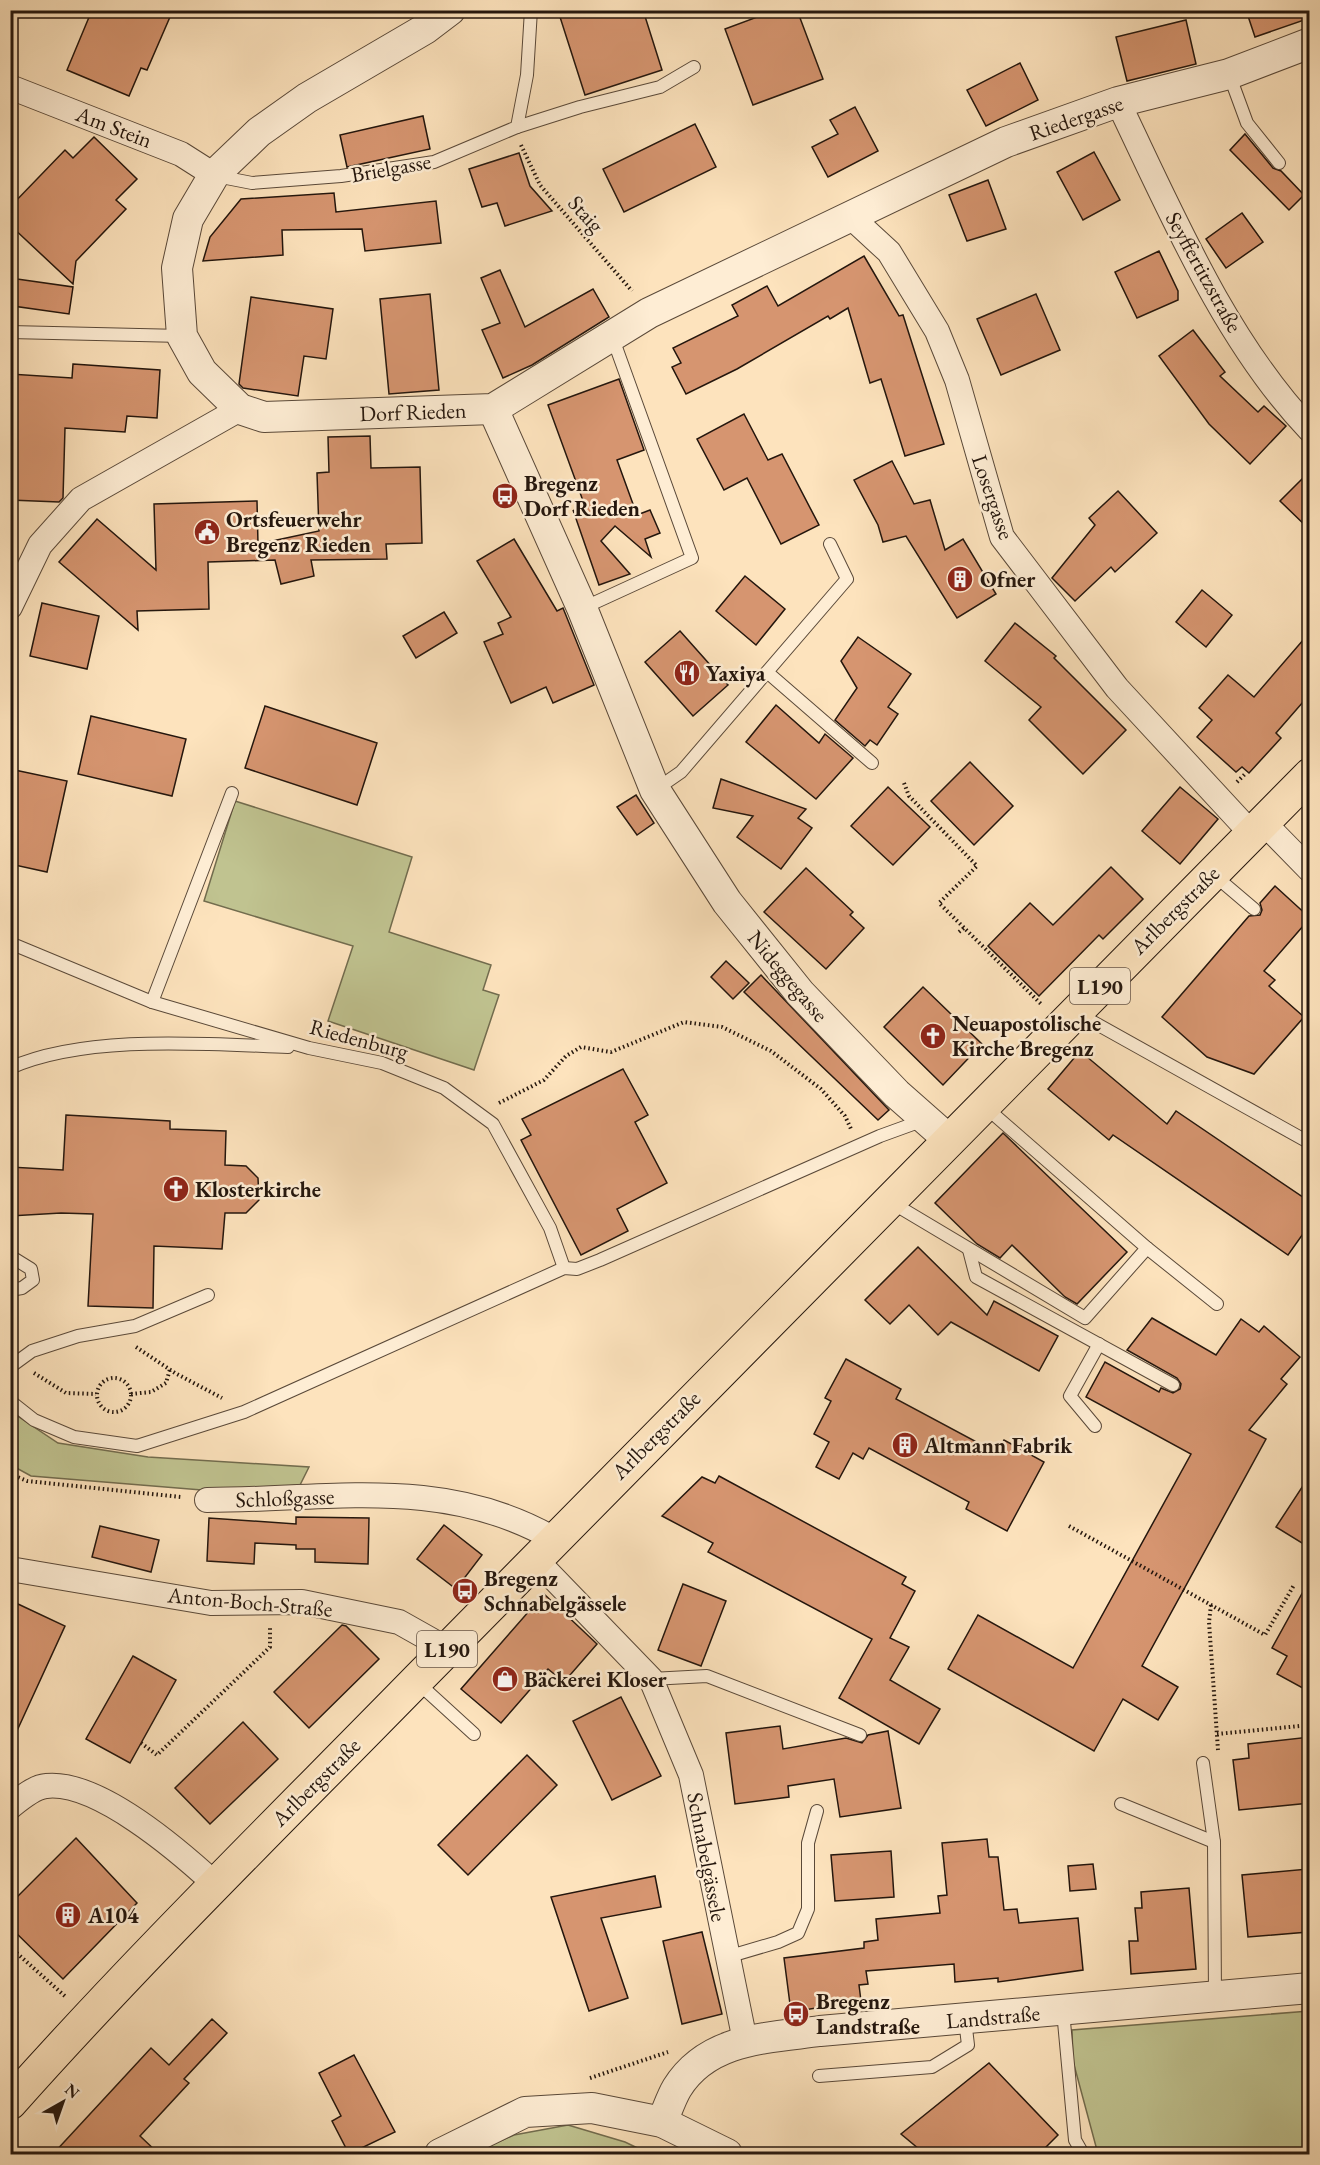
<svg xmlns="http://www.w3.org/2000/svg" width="1320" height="2165" viewBox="0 0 1320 2165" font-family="'EB Garamond',serif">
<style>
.green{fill:#c0c390;stroke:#726c4e;stroke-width:1.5}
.building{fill:#d69570;stroke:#24160d;stroke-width:1.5}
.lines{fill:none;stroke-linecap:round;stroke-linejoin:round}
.service-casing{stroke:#5a4939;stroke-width:14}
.minor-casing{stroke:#5a4939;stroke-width:26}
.tertiary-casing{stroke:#5a4939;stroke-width:32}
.primary-casing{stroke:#24160d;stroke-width:35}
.path{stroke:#24160d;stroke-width:4;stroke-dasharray:1.5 3;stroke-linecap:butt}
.service{stroke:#feedd4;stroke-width:12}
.minor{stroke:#feedd4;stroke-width:24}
.tertiary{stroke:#feedd4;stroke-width:30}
.primary{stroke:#fde3bd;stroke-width:33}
.labels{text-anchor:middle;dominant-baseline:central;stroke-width:5;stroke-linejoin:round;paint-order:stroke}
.shield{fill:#feedd4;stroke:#655649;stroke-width:1.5}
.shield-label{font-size:21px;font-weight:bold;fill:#24160d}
.street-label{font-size:22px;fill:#24160d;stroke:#feedd4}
.poi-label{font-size:22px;font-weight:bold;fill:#24160d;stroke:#feedd4;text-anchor:start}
</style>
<rect width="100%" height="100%" fill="#fde3bd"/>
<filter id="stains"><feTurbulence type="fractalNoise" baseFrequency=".00333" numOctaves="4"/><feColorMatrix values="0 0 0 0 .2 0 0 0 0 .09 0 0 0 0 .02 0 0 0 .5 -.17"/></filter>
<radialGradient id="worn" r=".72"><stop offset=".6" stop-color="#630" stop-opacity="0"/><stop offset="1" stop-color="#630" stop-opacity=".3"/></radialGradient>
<g class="green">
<polygon points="235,801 412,857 389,932 491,965 483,990 499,995 474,1070 328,1021 353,946 204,901"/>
<polygon points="10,1411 58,1443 148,1457 309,1467 300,1485 214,1491 31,1476 11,1465"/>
<polygon points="1309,2011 1309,2154 1098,2154 1073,2061 1072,2030"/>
<polygon points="568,2125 625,2142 650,2154 471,2154 514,2135"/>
</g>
<g class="building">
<polygon points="92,10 173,10 147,70 141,68 129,96 67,70"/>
<polygon points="579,10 643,10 662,70 585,95 560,17"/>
<polygon points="776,10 797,10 823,79 753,105 725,29"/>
<polygon points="1246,10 1310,10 1310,18 1255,37"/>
<polygon points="1186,20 1196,64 1127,81 1116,37"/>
<polygon points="1020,63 1038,100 986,126 967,90"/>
<polygon points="855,107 878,151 828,177 812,147 838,134 830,120"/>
<polygon points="423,116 430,149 347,167 340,135"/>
<polygon points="695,124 716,167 624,212 603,169"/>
<polygon points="1245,134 1273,168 1281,171 1304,195 1289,210 1230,150"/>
<polygon points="94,137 137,179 116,200 126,209 76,261 73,284 10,225 10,207 65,150 73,158"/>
<polygon points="1094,152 1120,200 1083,220 1057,172"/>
<polygon points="519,153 530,186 552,211 505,226 497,203 482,207 469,169"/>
<polygon points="988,180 1006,229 967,241 949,195"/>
<polygon points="334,193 336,212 436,201 441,243 365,251 362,229 282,230 283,255 203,261 210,237 241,199"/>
<polygon points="1242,213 1263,242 1226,268 1206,239"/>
<polygon points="1159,251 1178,291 1178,300 1137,318 1115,272"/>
<polygon points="864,256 899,316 903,315 944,444 905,456 881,379 870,383 848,308 830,319 828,316 737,369 686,394 672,367 681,363 673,348 738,316 732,305 767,286 778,306"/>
<polygon points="500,270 525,327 593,289 609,317 532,365 503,378 482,330 500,323 481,278"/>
<polygon points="17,279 73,287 69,314 13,306"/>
<polygon points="430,294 439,390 389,394 380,299"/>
<polygon points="1036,294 1060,350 1001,375 977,319"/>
<polygon points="251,297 333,309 326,359 304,356 298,396 243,388 239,384"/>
<polygon points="1193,330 1225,372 1220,376 1258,412 1264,406 1286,426 1250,464 1209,424 1159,356"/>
<polygon points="73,364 160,370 157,418 127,416 125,432 65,428 63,498 59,502 10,500 10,374 72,378"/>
<polygon points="619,379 644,450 617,460 637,515 650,510 660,533 645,539 651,557 615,526 601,541 630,574 599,585 573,510 576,513 586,509 548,405"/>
<polygon points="744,414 768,460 782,454 819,525 781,544 747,478 724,490 697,439"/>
<polygon points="370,436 371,468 420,467 422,543 386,544 387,559 311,560 314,576 281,584 275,560 208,562 209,609 137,611 138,630 59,562 97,519 156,570 154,504 257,501 258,544 319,531 317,473 329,472 328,437"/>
<polygon points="892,461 914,504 930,500 945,550 963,539 996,594 957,618 906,536 883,542 878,525 854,480"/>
<polygon points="1310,471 1310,530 1280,501"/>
<polygon points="1118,491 1157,533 1115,572 1111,567 1075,601 1052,578 1095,525 1089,518"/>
<polygon points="514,539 557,611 563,608 594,685 553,703 546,687 511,703 484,642 503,634 498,623 511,617 477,561"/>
<polygon points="745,576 785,609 756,645 716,611"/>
<polygon points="1202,590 1232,615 1206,647 1176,622"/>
<polygon points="42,603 99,616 87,669 30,656"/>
<polygon points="444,612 457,633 416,658 403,636"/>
<polygon points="1015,623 1056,656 1054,658 1126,730 1083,774 1029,720 1041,707 985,661"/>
<polygon points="680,631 728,685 693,716 645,662"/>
<polygon points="1310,632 1310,694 1276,733 1281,738 1249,773 1242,767 1236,772 1197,737 1212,720 1199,708 1228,675 1254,697"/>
<polygon points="858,637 911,674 888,707 898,714 877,745 870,740 865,746 835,720 857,688 841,661"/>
<polygon points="776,705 819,743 825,734 853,758 816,799 746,742"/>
<polygon points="265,706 377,743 357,805 245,768"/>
<polygon points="91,716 186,739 172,796 78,774"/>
<polygon points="970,762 1013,806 974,845 931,801"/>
<polygon points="10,769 67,781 47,872 10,864"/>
<polygon points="721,779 806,809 798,818 812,828 781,869 737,837 753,816 713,808"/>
<polygon points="888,787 930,827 893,865 851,826"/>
<polygon points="1180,787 1218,819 1180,864 1142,831"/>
<polygon points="636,795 654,823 637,835 617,807"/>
<polygon points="1111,867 1143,899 1103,939 1099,935 1039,996 988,946 1030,903 1053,925"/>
<polygon points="806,868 853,912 850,915 864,928 826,969 764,912"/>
<polygon points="1275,886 1310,918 1264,971 1275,980 1269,986 1304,1017 1254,1074 1207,1057 1162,1017 1249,916 1260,915 1262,910 1260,903"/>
<polygon points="726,961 749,983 733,999 711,977"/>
<polygon points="761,975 889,1110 878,1120 744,992"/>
<polygon points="923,987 982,1044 943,1085 884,1027"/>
<polygon points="1080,1051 1167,1124 1176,1111 1310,1202 1310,1224 1288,1255 1113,1135 1109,1140 1048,1089"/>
<polygon points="623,1069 648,1115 635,1122 667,1183 617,1209 628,1231 581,1255 521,1140 531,1135 522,1119"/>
<polygon points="66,1115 170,1121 170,1129 226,1131 225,1165 246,1166 258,1178 259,1200 246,1213 225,1213 222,1249 154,1246 153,1308 88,1306 93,1214 61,1213 10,1216 10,1167 63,1170"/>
<polygon points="1003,1133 1127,1252 1077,1304 1065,1297 1012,1245 1000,1258 977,1244 935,1203"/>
<polygon points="918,1247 987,1315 994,1301 1058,1336 1039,1371 951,1322 938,1335 909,1305 890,1324 865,1300"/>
<polygon points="1152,1318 1216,1355 1241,1319 1259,1332 1264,1326 1300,1357 1281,1379 1287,1384 1249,1430 1266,1439 1142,1666 1178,1687 1158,1720 1123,1699 1094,1751 948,1669 978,1615 1073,1668 1191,1454 1086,1397 1105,1362 1159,1392 1161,1388 1173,1393 1180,1389 1181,1384 1177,1378 1127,1350"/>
<polygon points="846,1359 901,1389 896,1399 997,1453 1004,1440 1044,1462 1007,1531 966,1509 969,1502 869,1448 863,1459 853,1453 839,1479 816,1467 829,1442 814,1434 831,1401 825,1398"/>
<polygon points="1310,1475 1310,1548 1276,1527"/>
<polygon points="719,1476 906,1577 902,1584 915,1591 890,1638 909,1647 890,1680 940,1709 919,1744 839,1698 872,1639 708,1552 713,1543 662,1516 702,1477 715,1483"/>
<polygon points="296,1517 369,1518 368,1564 315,1562 315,1549 296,1549 296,1545 255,1543 254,1564 207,1561 209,1518 296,1524"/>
<polygon points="444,1525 482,1555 456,1589 417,1559"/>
<polygon points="100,1526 159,1540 151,1572 92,1557"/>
<polygon points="1310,1579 1310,1692 1277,1674 1287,1656 1272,1648"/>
<polygon points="683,1584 726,1601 701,1666 658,1650"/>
<polygon points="544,1594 597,1644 564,1682 548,1669 501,1723 461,1689"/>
<polygon points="18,1604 65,1626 10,1746 10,1620"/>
<polygon points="342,1625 346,1626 379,1659 309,1728 274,1692"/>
<polygon points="133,1656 176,1680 130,1763 86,1739"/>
<polygon points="621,1697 661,1776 612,1800 573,1721"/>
<polygon points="243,1722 278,1759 210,1824 175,1788"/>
<polygon points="780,1726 783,1749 846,1738 862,1743 868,1735 888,1731 901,1808 840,1817 834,1779 788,1786 789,1797 735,1804 726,1733"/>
<polygon points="1310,1737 1310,1803 1239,1810 1233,1760 1249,1758 1248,1744"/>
<polygon points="527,1755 557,1785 468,1875 438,1845"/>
<polygon points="76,1838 137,1903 63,1979 10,1927 10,1904"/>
<polygon points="987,1839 989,1857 998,1857 1004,1910 1017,1909 1019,1923 1078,1918 1083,1970 998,1982 998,1978 955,1982 954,1964 866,1971 868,1984 859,1985 861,2001 791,2012 784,1958 864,1948 864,1942 878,1940 876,1919 940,1913 938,1896 947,1895 942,1843"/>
<polygon points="891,1851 894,1897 835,1901 831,1855"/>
<polygon points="1093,1864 1096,1889 1070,1891 1068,1866"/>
<polygon points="1308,1869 1310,1891 1304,1891 1308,1932 1248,1937 1242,1875"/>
<polygon points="655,1876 661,1907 601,1918 628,1998 589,2011 551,1897"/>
<polygon points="1189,1888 1196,1969 1131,1974 1129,1941 1138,1941 1135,1908 1142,1908 1141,1892"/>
<polygon points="702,1932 722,2014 682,2024 663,1941"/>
<polygon points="212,2019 227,2033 184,2079 189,2083 140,2136 159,2154 53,2154 151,2048 169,2065"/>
<polygon points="354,2055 395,2132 349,2154 332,2121 341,2116 319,2073"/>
<polygon points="989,2063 1058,2135 1039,2154 925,2154 901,2134"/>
</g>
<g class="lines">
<defs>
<g id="service">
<polyline points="1229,74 1247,123 1279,163"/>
<polyline points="517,127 580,107 660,87 694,67"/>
<polyline points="216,176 252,183 341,176 434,162 517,127 527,75 531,10"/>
<polyline points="10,332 182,336"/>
<polyline points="583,608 692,558 612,336"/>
<polyline points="767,672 872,763"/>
<polyline points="655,790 681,772 847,579 830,544"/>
<polyline points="1214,875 1254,909"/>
<polyline points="10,943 152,1002 309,1048 382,1063 444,1088 493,1124 550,1228 564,1268"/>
<polyline points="152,1002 232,793"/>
<polyline points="1077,1013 1310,1143"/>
<path d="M10,1068c76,-34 196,-24 278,-21"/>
<polyline points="983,1105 1147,1248 1217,1304"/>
<polyline points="889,1201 1085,1318 1147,1248"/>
<polyline points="969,1250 976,1277 1173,1385"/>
<polyline points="10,1256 31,1269 33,1280 22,1288 10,1290"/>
<polyline points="10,1367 32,1351 78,1336 135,1326 208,1295"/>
<polyline points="10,1401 34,1420 74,1437 137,1446 244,1412 564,1268 577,1269 600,1260 880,1136 924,1120"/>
<polyline points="1095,1426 1070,1396 1099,1344"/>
<polyline points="651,1679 707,1676 860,1735"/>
<polyline points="417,1682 474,1734"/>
<polyline points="1203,1763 1214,1842 1215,1997"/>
<polyline points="1121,1804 1214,1842"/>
<polyline points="727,1957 778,1942 798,1933 808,1909 808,1843 817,1811"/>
<polyline points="1063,2011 1075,2140 1083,2154"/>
<polyline points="819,2076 932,2067 968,2045 965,2020"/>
</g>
<g id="minor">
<polyline points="10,87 181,154 214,175"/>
<path d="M1118,102c53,110 107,239 192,328"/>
<polyline points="851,217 889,252 937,331 957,380 1002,537 1117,688 1251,833"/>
<polyline points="10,607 40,545 81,499 240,409"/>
<polyline points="1263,822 1310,870"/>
<path d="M207,1500c121,0 236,-25 347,39"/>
<polyline points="535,1559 651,1679 691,1775 745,2041"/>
<polyline points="10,1569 211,1603 302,1602 399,1622 447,1649"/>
<path d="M10,1807c10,-8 24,-20 36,-21 51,-6 133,65 169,98"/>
</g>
<g id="tertiary">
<polyline points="450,10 425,29 307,98 259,132 214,175 188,219 177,268 182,336 202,372 240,409 264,417 493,409 649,313 1006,142 1118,102 1229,74 1310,43"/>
<polyline points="493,409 582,608 655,790 727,902 800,993 897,1094 948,1139"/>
<path d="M662,2122c5,-11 9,-24 15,-34 31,-50 91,-50 143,-57l490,-43"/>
<polyline points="440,2154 525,2112 592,2108 662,2122 727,2154"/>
</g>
<path id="primary" d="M10,2103c131,-147 271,-284 408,-424 295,-303 593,-604 892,-904"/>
</defs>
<use href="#service" class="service-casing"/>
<use href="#minor" class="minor-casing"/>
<use href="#tertiary" class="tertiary-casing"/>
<use href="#primary" class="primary-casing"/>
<g class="path">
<polyline points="521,145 540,185 632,291"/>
<polyline points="1237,782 1245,774"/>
<polyline points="904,783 909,796 977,866 939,903 1041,1004"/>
<polyline points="959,932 964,928"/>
<polyline points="499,1103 544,1080 566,1056 581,1047 611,1052 684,1022 722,1027 771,1051 821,1089 845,1116 851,1129"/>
<polyline points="136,1347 175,1373 222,1398"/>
<polyline points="34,1373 66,1393 96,1394"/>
<circle cx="114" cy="1395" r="17"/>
<polyline points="131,1394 151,1392 166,1383 170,1369"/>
<polyline points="10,1474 27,1481 181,1497"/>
<polyline points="1069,1526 1265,1635 1294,1585"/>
<polyline points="1211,1605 1209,1622 1218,1750"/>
<polyline points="1217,1734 1310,1725"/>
<polyline points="141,1743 157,1755 270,1647 270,1627"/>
<polyline points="10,1947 67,1998"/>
<polyline points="590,2078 668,2052"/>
</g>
<use href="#service" class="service"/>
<use href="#minor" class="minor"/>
<use href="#tertiary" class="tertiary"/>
<use href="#primary" class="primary"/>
</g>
<defs>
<symbol id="bus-disc" viewBox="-11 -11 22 22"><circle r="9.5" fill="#8f2418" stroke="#feedd4"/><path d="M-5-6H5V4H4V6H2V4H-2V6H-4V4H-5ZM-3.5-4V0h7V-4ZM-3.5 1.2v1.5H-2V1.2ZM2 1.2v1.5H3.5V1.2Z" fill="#fff"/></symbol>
<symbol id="civic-disc" viewBox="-11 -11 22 22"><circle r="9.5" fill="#8f2418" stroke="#feedd4"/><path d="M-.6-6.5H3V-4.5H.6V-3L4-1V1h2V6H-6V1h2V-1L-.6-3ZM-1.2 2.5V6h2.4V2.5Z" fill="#fff"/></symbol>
<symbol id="building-disc" viewBox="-11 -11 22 22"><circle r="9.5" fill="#8f2418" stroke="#feedd4"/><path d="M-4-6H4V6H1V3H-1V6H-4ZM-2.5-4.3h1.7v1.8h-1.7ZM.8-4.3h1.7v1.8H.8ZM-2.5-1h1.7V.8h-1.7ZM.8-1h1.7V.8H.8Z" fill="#fff"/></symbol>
<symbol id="restaurant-disc" viewBox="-11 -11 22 22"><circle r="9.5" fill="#8f2418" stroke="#feedd4"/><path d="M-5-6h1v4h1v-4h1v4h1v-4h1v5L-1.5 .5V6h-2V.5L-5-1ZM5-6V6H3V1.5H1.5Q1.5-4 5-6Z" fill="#fff"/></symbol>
<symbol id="church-disc" viewBox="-11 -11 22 22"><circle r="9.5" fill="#8f2418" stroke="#feedd4"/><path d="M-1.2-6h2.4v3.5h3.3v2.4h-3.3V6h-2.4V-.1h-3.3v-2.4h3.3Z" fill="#fff"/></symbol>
<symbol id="shop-disc" viewBox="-11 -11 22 22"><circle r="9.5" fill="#8f2418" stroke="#feedd4"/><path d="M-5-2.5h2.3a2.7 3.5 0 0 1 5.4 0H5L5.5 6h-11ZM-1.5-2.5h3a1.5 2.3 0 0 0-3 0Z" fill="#fff"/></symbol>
</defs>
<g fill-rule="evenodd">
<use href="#bus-disc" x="490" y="481" width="30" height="30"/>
<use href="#civic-disc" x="192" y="517" width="30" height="30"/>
<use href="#building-disc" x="945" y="564" width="30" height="30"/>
<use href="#restaurant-disc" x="672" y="658" width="30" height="30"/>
<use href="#church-disc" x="918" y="1021" width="30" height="30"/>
<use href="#church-disc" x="161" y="1174" width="30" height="30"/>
<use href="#building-disc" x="890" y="1430" width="30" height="30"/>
<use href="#bus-disc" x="450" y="1576" width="30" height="30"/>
<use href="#shop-disc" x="490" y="1664" width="30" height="30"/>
<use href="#building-disc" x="53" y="1900" width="30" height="30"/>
<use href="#bus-disc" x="781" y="1999" width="30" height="30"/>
</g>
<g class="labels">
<g class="shield">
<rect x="1070" y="968" width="60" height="36" rx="4.5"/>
<rect x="417" y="1631" width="60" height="36" rx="4.5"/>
</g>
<g class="shield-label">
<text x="1100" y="986">L190</text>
<text x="447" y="1649">L190</text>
</g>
<g class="street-label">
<text transform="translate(1076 118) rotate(-19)">Riedergasse</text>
<text transform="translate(114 127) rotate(21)">Am Stein</text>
<text transform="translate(391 168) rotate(-10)">Brielgasse</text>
<text transform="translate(586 214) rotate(48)">Staig</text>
<text transform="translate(1204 272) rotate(61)">Seyffertitzstraße</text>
<text transform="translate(413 412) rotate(-2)">Dorf Rieden</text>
<text transform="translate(993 497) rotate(71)">Losergasse</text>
<text transform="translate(1175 910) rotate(-45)">Arlbergstraße</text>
<text transform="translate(788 976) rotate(50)">Nideggegasse</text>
<text transform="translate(359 1039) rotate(15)">Riedenburg</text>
<text transform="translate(656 1435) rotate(-45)">Arlbergstraße</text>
<text transform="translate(285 1498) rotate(-2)">Schloßgasse</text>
<text transform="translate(250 1602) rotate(5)">Anton-Boch-Straße</text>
<text transform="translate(316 1782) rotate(-45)">Arlbergstraße</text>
<text transform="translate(707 1857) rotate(79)">Schnabelgässele</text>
<text transform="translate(993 2017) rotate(-5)">Landstraße</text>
</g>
<g class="poi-label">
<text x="524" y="483">Bregenz<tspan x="524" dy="25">Dorf Rieden</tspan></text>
<text x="226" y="519">Ortsfeuerwehr<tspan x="226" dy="25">Bregenz Rieden</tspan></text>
<text x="980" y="579">Ofner</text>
<text x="706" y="673">Yaxiya</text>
<text x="952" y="1023">Neuapostolische<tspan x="952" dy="25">Kirche Bregenz</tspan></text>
<text x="195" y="1189">Klosterkirche</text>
<text x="924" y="1445">Altmann Fabrik</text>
<text x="484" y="1578">Bregenz<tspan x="484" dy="25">Schnabelgässele</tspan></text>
<text x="524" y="1679">Bäckerei Kloser</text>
<text x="88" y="1915">A104</text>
<text x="816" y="2001">Bregenz<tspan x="816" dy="25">Landstraße</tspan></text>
</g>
</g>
<rect width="1320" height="2165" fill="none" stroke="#fde3bd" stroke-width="36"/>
<rect x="12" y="12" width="1296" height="2141" fill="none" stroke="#24160d" stroke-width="3"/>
<rect x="18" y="18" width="1284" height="2129" fill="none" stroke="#24160d" stroke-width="1.5"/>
<g transform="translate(63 2102) rotate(40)" stroke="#feedd4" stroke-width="4.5" paint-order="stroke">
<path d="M0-4.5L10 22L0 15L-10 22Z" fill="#24160d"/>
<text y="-9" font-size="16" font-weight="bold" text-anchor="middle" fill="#24160d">N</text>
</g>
<rect width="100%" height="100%" filter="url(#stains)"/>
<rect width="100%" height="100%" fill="url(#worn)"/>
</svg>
